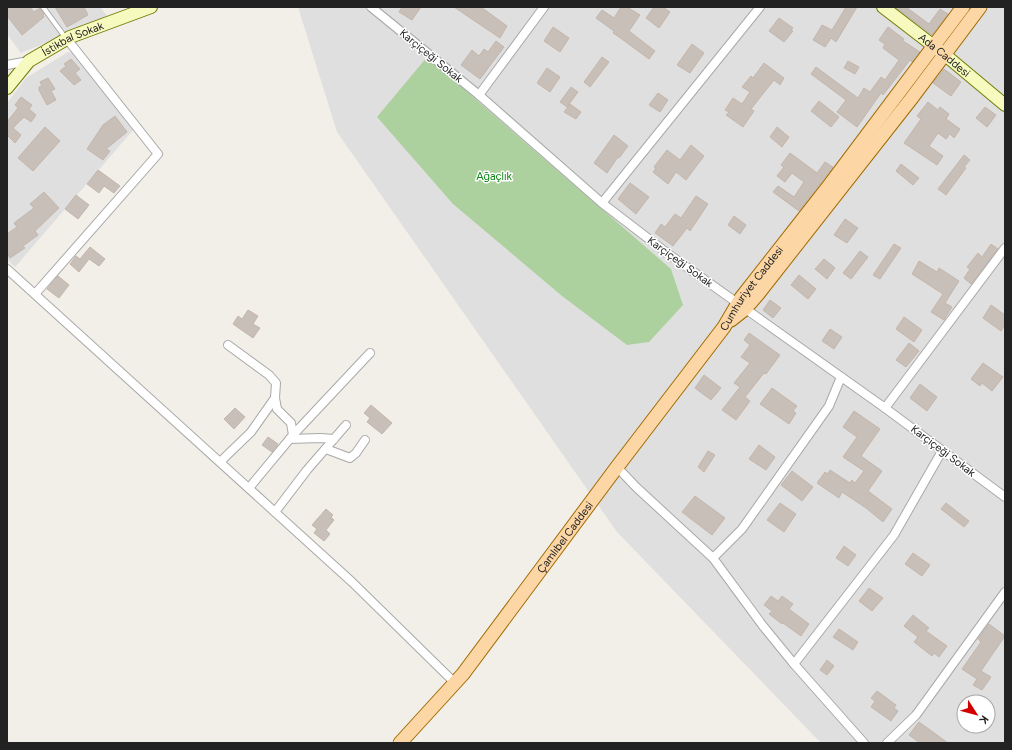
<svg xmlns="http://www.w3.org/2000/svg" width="1012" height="750" viewBox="0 0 1012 750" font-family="Figtree,sans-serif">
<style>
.residential{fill:#e0dfdf;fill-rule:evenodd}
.forest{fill:#add19e}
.building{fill:#c7bfb8;stroke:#c4b6ab}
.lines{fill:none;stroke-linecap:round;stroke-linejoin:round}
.lane-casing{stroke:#a9a9a9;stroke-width:6}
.street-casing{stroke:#a9a9a9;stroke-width:10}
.secondary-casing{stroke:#707d05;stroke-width:14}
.primary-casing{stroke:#a06b00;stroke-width:15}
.lane{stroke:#fff;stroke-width:4}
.street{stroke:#fff;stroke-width:8}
.secondary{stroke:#f7fabf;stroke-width:12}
.primary{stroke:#fcd6a4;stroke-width:13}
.labels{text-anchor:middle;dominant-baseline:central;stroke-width:3;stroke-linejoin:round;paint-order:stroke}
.street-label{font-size:11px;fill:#222;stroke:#fff}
.park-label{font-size:11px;fill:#0c8416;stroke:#fff}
</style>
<rect width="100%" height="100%" fill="#f2efe9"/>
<g class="residential">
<polygon points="7,7 100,7 108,17 21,53 7,34"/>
<path d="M298,7h707v736h-184l-204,-211 -280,-400zM964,702h24v24h-24z"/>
<polygon points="68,52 75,53 134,129 15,267 7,259 7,103 26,78"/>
</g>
<polygon class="forest" points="427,57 671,269 683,305 649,342 627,345 562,296 453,204 377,117"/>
<g class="building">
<polygon points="7,7 30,7 34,12 40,8 44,14 43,15 44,17 22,35 7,16"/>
<polygon points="55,7 84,7 88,15 67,27"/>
<polygon points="402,7 421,7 412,20 399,12"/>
<polygon points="454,7 481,7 507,26 500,38"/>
<polygon points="621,7 627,7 640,15 629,31 655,51 649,59 619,37 613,33 614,31 596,18 602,10 614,18"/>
<polygon points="654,7 663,7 670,12 659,28 646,18"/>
<polygon points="846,7 857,7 836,42 831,38 825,47 813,40 822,25 832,30"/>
<polygon points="895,7 906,7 929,24 940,9 948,14 932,35"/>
<polygon points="779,18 793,28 791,30 793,31 784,42 769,31"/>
<polygon points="553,27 569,38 560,52 544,41"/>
<polygon points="888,27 904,39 903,41 920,52 912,62 910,60 883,95 881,93 857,127 837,112 846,100 811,74 816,67 858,98 864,88 870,92 881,77 885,80 899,60 883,48 885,44 879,40"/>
<polygon points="496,41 504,47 480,79 461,65 472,50 479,56 484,49 488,52"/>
<polygon points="692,44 704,53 690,73 677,65"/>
<polygon points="602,57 609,62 590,87 584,82"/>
<polygon points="71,59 80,69 75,73 81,80 74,85 60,71 66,66 64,64"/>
<polygon points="848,61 859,67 855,74 844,68"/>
<polygon points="764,63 784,78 780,85 774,80 751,109 754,111 743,127 726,115 729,112 725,110 733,98 742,104 750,92 742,87 751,76 753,78"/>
<polygon points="547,68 560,77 550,92 537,83"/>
<polygon points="944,69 961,82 951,96 933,83"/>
<polygon points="48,78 55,89 51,91 56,100 47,105 39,90 39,87 42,86 40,82"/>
<polygon points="571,87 578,92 567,107 560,102"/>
<polygon points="658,93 668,100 660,112 649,105"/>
<polygon points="21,97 32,105 29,109 36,115 31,122 24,117 13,128 21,135 15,143 7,135 7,122 18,108 15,105"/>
<polygon points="819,101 839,117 831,127 811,111"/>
<polygon points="928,102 938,110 940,107 949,114 946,119 960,129 954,138 950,134 946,139 938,133 929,146 943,156 937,165 904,143 921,119 917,116"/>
<polygon points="570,104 581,112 576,119 564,112"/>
<polygon points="985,107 996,115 987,127 976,118"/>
<polygon points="115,116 127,132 106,149 110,151 103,160 87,149 103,125"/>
<polygon points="45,127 60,141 33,171 18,158"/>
<polygon points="777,127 789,137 782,147 770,137"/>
<polygon points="614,135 628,146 619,158 618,157 607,173 594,163"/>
<polygon points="691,145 704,156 686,180 676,172 668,184 653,172 656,168 654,167 667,150 680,160"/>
<polygon points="790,153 817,173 825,162 833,167 799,211 773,192 778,186 794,197 804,182 792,173 785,182 777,176 784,167 781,165"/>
<polygon points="964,155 970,160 964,167 966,168 946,195 938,189"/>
<polygon points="901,164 919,178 913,185 896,171"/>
<polygon points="98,170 120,186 114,193 104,186 99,193 87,184"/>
<polygon points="630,183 649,197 636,214 618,199"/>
<polygon points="44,192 59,208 35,231 38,235 23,246 25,248 10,258 7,253 7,234 17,227 14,223 34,208 30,204"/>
<polygon points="76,195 89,205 78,219 65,209"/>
<polygon points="696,196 708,204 690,231 687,228 673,246 655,233 661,224 665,227 675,214 681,218"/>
<polygon points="734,216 746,225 740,234 728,225"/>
<polygon points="845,219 858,228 847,243 834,235"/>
<polygon points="894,244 901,248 880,279 873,275"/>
<polygon points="991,244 998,249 971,284 964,278 970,269 967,267 978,253 982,257"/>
<polygon points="90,247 105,259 99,266 89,259 79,272 70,264 76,256 80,259"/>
<polygon points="860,251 868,257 851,279 843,273"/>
<polygon points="824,259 835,268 827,279 815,269"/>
<polygon points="919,261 937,272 939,268 959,281 945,303 952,307 944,320 931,312 943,294 912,274"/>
<polygon points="799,275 816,289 808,299 791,285"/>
<polygon points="58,276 69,285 59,298 47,289"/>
<polygon points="770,300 781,308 773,318 763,310"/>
<polygon points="991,305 1005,315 1005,325 1001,331 983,318"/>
<polygon points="248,310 258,316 253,324 260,328 253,338 233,324 238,316 242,319"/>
<polygon points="904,317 922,330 914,342 896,329"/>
<polygon points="830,329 842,337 834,349 822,341"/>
<polygon points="749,333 780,355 766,374 764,373 745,397 750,401 736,420 722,410 740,387 734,383 750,363 741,357 750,345 744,340"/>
<polygon points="909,343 919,351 906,367 896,360"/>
<polygon points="983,363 1003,377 992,391 982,383 980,386 971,379"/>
<polygon points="704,375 721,388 711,400 695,388"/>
<polygon points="920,384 937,397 927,411 910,398"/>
<polygon points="772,388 797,406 793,411 796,413 789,424 760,404"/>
<polygon points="371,405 392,423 382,434 367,422 370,418 364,413"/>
<polygon points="235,408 245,417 234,429 224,419"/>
<polygon points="854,411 880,429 861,456 882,471 868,491 892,509 883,522 866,508 842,492 839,498 817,483 825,472 828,474 830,470 850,483 852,480 855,483 864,471 843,457 857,437 843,427"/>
<polygon points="268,437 278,444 272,452 262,445"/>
<polygon points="759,445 775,457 766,470 749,459"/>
<polygon points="708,451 715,455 704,472 698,467"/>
<polygon points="792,471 813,487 802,501 781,485"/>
<polygon points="695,496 725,518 712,535 682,512"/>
<polygon points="780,503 796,514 784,532 767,520"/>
<polygon points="946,503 969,521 964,527 941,509"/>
<polygon points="326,509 333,515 331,517 334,520 326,530 330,534 324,541 314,533 317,529 312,525"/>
<polygon points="844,546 856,555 848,566 836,558"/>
<polygon points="913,553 930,565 922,576 905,564"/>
<polygon points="869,588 883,598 872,611 859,601"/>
<polygon points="771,596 778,601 782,596 793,604 789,609 809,624 801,636 783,623 782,624 769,614 772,611 764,605"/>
<polygon points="913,615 929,628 926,631 947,646 939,657 934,653 932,656 914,642 918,637 904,626"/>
<polygon points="989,624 1005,636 981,671 991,677 982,690 973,685 977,679 962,669 981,642 978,639"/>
<polygon points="839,629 858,642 853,650 833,637"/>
<polygon points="827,660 834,666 827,675 820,670"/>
<polygon points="877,691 896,705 894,708 898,711 891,721 871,707 875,701 871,698"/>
<polygon points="919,722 948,743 920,743 909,735"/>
</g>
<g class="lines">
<defs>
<polyline id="lane" points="43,7 65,37"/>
<g id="street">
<polyline points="371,7 479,95 602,203 667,253 885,408 1005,497"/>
<polyline points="7,65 29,61"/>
<polyline points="479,95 544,7"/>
<polyline points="602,203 760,7"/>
<polyline points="7,269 352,582 455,683"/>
<polyline points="35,294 158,154 67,39"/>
<polyline points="228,345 269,375 276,383 275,398 277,409 291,423 293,435"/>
<polyline points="885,408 1005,248"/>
<polyline points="290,439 320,438 334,439"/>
<polyline points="326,449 350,458 356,453 365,440"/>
<polyline points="220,462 251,432 275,398"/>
<polyline points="617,467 636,487 713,558 763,626 794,664 864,743"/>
<polyline points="249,488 293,435 370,353"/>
<polyline points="275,512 307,470 346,425"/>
<polyline points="713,558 742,529 829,406 841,377"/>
<polyline points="794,664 894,535 942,451"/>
<polyline points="887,743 916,715 1005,592"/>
</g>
<g id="secondary">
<path id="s1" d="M883,7l61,47 61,51"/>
<path id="s2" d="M7,88l22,-27 41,-24 81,-30"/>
</g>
<g id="primary">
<polyline points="731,320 745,309 758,294 911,99 980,7"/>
<path id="s3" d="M400,743l63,-69 154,-207 107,-140 17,-29 87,-111 135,-180"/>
</g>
</defs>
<use href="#lane" class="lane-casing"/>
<use href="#street" class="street-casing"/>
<use href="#secondary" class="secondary-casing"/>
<use href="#primary" class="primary-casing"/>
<use href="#lane" class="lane"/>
<use href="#street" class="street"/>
<use href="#secondary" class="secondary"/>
<use href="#primary" class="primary"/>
</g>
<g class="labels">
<g class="street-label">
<text stroke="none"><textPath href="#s2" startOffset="84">İstikbal Sokak</textPath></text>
<text transform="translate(431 56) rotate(39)">Karçiçeği Sokak</text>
<text stroke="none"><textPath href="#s1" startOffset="78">Ada Caddesi</textPath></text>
<text transform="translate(680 262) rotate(36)">Karçiçeği Sokak</text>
<text stroke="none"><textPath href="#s3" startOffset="575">Cumhuriyet Caddesi</textPath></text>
<text transform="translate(943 451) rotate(37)">Karçiçeği Sokak</text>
<text stroke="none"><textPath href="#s3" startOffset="264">Çamlıbel Caddesi</textPath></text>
</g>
<g class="park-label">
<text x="494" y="176">Ağaçlık</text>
</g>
</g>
<rect width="1012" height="750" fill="none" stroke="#222222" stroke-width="16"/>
<g transform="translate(976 714) rotate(126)"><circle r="19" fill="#ffffff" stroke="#a7a7a7"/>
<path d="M0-3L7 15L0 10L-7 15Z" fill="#d40000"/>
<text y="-6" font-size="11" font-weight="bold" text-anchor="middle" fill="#222222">K</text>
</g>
</svg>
